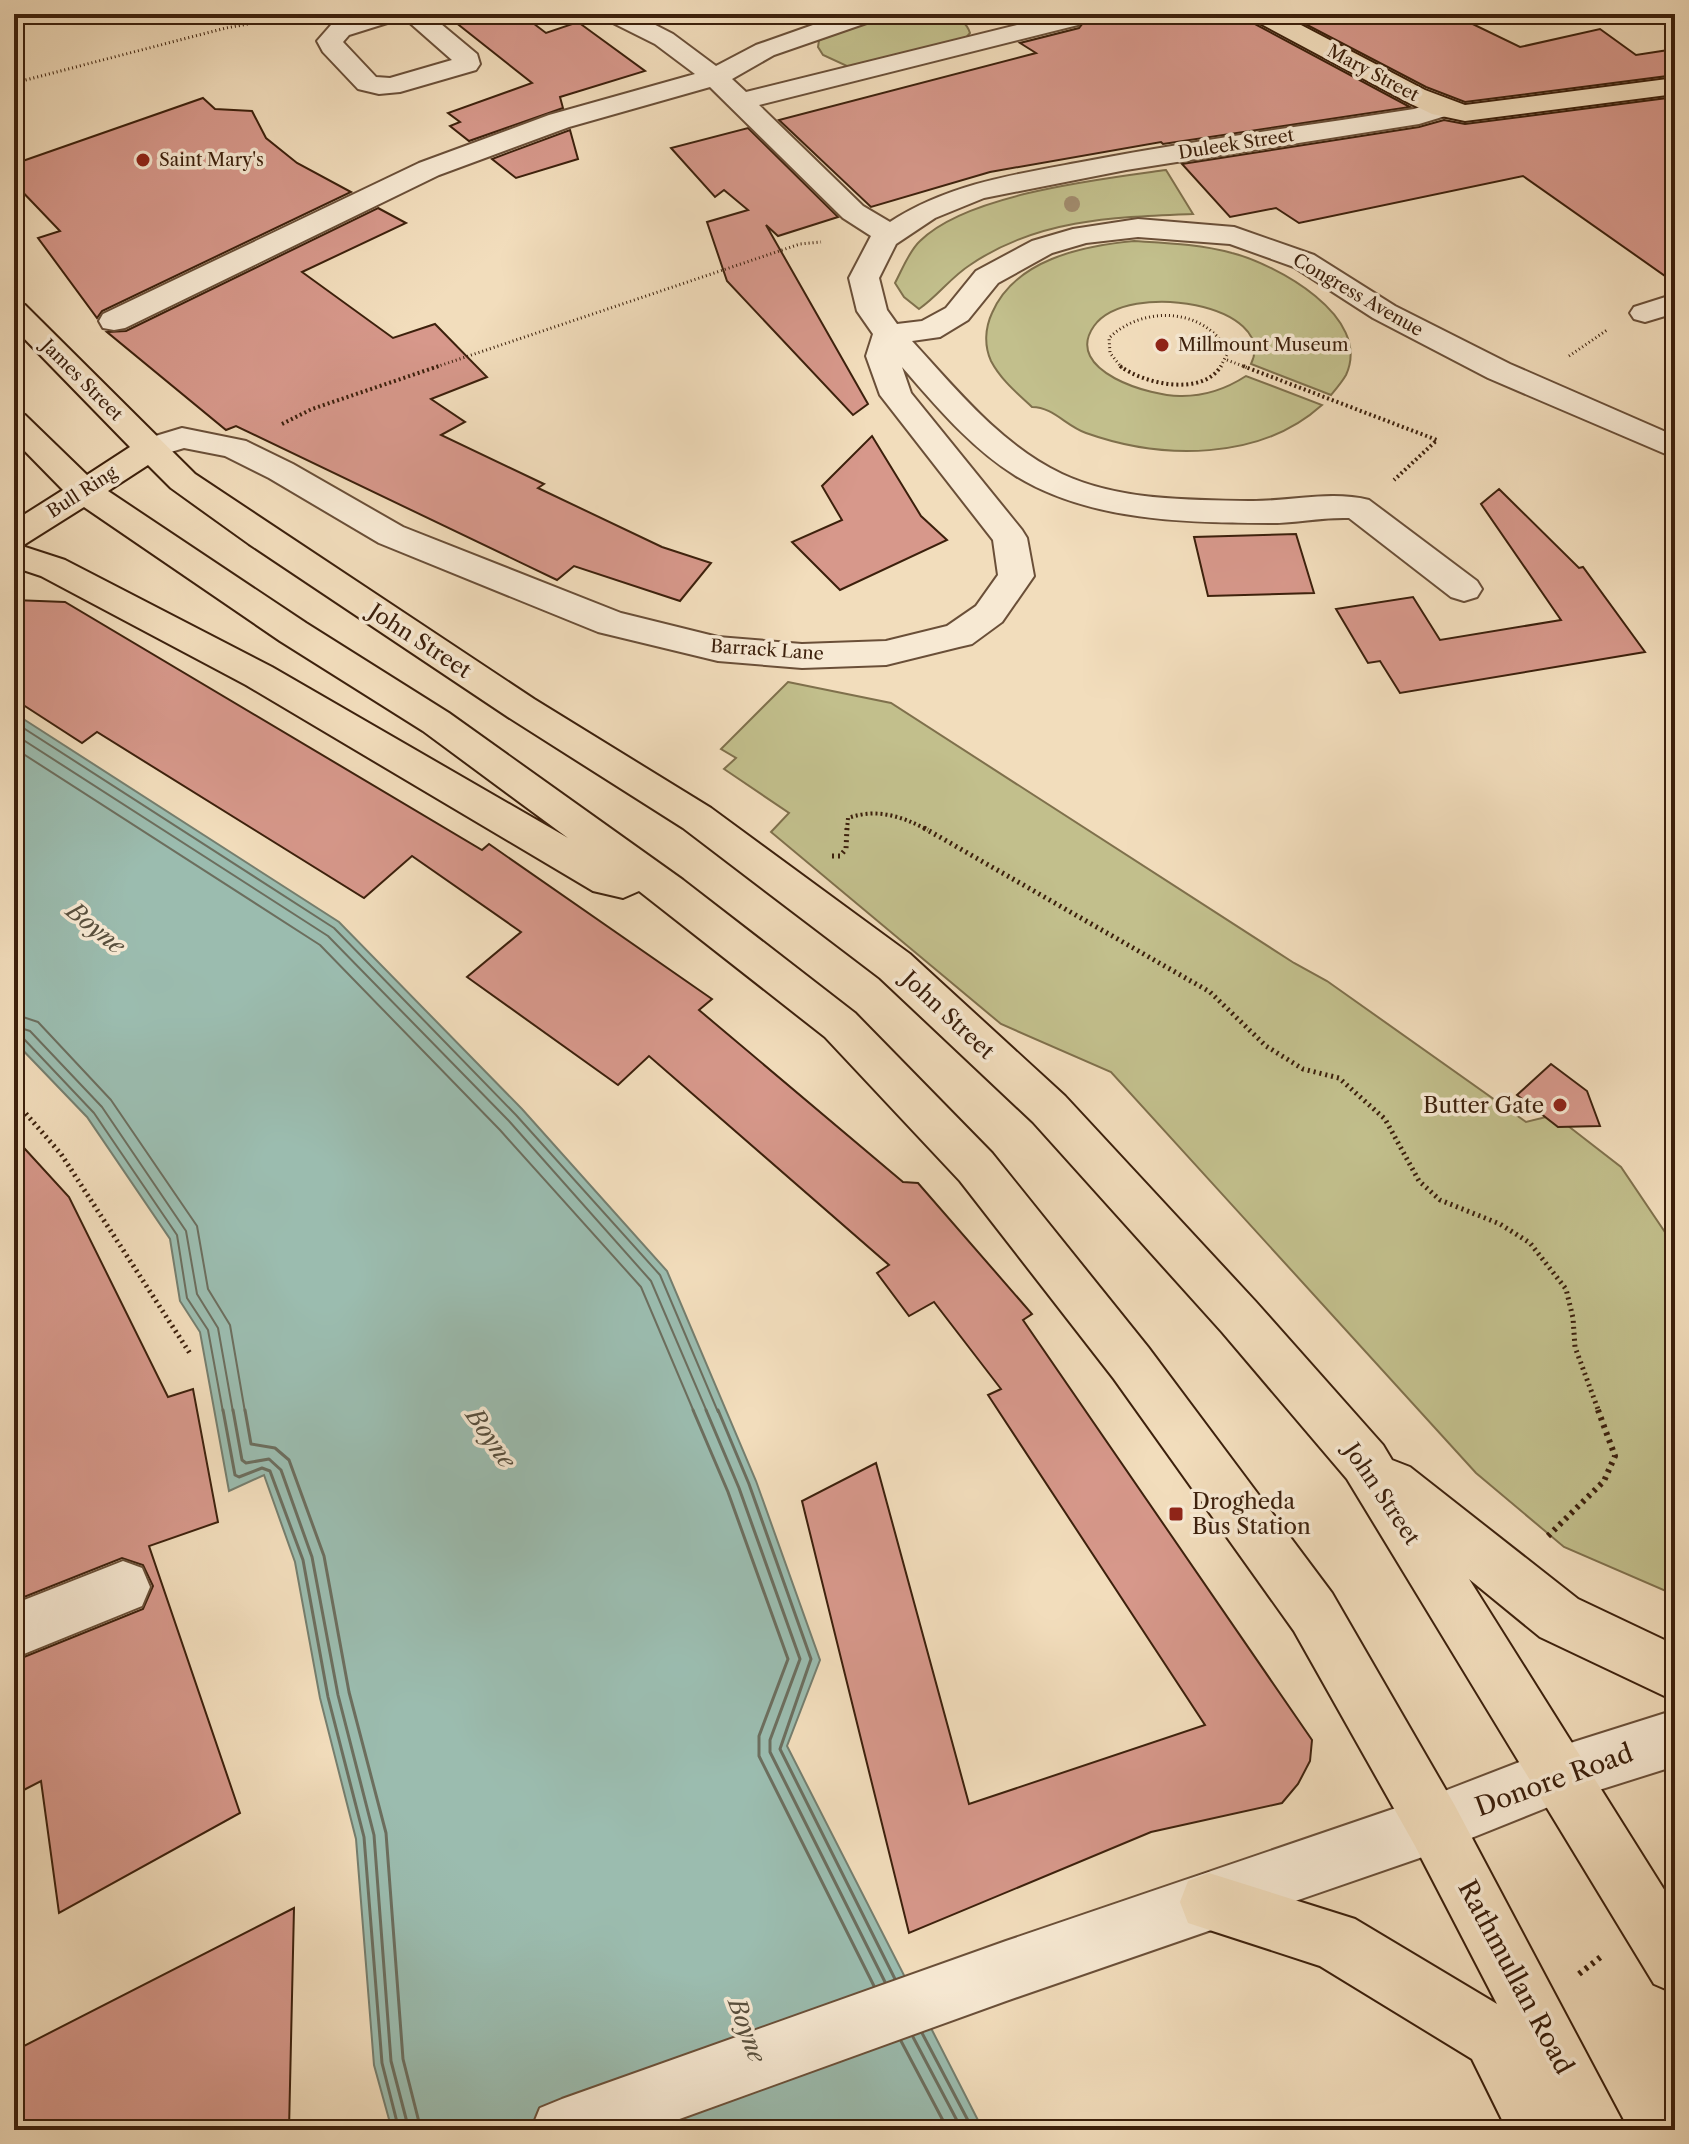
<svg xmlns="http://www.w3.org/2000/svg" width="1689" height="2144" viewBox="0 0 1689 2144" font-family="'Libre Caslon Text',serif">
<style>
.green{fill:#c2bf8c;stroke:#7f704c;stroke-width:2}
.water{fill:#9bbcaf;stroke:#757e6e;stroke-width:2}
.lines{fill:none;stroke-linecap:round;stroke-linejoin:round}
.shore-far1{stroke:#6c6e5e;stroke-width:2}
.shore{stroke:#6c6e5e;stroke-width:3}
.building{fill:#d7988b;stroke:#3c200c;stroke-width:2}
.minor-casing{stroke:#6a4f38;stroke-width:4}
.major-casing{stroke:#3c200c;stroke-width:4}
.path-far3{stroke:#3c200c;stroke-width:3;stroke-dasharray:1 3;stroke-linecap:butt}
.path-far2{stroke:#3c200c;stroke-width:4;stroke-dasharray:2 3;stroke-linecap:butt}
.path-far1{stroke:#3c200c;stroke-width:5;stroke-dasharray:2 4;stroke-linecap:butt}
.path{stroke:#3c200c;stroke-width:6;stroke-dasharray:3 5;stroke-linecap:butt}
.minor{fill:#f7e9d3;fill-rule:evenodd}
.major{fill:#f2ddbc;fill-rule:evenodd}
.tree{fill:#a18b6d}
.poi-dot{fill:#8f2418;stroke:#f7e9d3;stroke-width:3}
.labels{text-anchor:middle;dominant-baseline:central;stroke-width:7;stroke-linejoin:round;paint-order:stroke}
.far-street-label{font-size:18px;fill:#3c200c;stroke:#f7e9d3}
.far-poi-label{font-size:18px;fill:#3c200c;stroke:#f7e9d3;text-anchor:start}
.street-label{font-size:22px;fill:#3c200c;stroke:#f7e9d3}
.poi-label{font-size:22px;fill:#3c200c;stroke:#f7e9d3;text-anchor:end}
.water-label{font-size:24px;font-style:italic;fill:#584f3d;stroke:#f7e9d3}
.near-street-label{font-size:26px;fill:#3c200c;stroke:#f7e9d3}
</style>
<rect width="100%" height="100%" fill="#f2ddbc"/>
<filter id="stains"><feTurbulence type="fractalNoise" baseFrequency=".0025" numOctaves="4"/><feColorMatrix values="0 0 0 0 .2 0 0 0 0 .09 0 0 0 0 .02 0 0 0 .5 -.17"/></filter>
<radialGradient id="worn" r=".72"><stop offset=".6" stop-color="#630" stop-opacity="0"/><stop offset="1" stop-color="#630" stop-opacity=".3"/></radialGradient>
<g class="green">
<path d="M893,14c23,0 68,-9 77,19l-6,7 -115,27 -26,-12 -5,-8 1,-7z"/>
<path d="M1166,170l27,44c-78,3 -156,5 -223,51 -19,12 -32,31 -51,44l-15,-12 -9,-14c7,-13 14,-32 25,-42 47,-47 181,-62 246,-71z"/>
<path d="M1134,241c33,2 66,3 98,12 43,11 141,63 114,122 -4,7 -10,14 -15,20l-80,-31c28,-59 -123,-85 -157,-38 -32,45 58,71 88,70 23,0 44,-7 64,-20l76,29c-62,56 -160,55 -236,28 -20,-7 -33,-26 -54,-26 -15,-14 -31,-27 -41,-46 -7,-15 -6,-33 1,-48 23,-53 89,-67 142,-72z"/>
<polygon points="788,682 891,703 1294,963 1327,981 1526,1122 1554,1115 1621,1167 1675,1247 1675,1595 1564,1547 1476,1473 1111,1072 1001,1024 771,832 789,813 724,769 736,758 721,749"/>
</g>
<polygon class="water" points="14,713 339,922 522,1109 667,1271 756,1481 820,1660 787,1746 983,2130 392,2130 374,2065 356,1839 320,1698 295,1562 264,1475 229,1491 200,1332 180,1301 170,1239 87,1117 14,1041"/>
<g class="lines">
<g class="shore-far1">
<polyline points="14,722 334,928 516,1115 660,1275 718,1412"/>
<polyline points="14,734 328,936 509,1121 651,1281 707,1412"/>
<polyline points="14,748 320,945 500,1130 641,1287 694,1412"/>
<polyline points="14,1014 38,1022 111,1100 197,1226 208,1289 230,1325 245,1412"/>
<polyline points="14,1026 30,1031 102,1107 186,1231 197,1294 218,1328 233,1412"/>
<polyline points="14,1036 23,1038 94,1113 177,1235 187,1298 208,1330 223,1412"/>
</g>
<g class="shore">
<polyline points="223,1410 235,1475 239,1477 262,1468 270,1471 303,1560 328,1697 364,1837 382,2063 399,2130"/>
<polyline points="233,1410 242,1460 246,1463 269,1459 281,1470 312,1557 338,1695 374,1835 391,2061 409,2130"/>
<polyline points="245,1410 251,1444 275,1448 289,1460 324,1556 349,1692 386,1833 403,2059 421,2130"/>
<polyline points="693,1410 728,1492 788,1659 759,1736 759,1756 874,1986"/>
<polyline points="706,1410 739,1488 800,1659 770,1740 770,1752 885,1982"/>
<polyline points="718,1410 749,1484 811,1659 780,1749 895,1979"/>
<polyline points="922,2033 973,2130"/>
<polyline points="913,2037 962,2130"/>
<polyline points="901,2041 948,2130"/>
</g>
</g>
<g class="building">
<polygon points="445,14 521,14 546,33 578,22 645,71 560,97 563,108 469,141 450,126 460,122 448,113 532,83"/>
<polygon points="1113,14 1245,14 1251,22 1410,107 1163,144 1161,142 990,172 871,207 779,120 1036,53 1020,43 1079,28 1083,23"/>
<polygon points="1286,14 1452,14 1520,47 1600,29 1636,55 1675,49 1675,75 1465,102 1426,87"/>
<polygon points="1675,97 1675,283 1523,176 1299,223 1276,208 1230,217 1182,164 1419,127 1444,120 1465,124"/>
<polygon points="203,98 215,109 252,111 266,138 297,163 351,192 102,311 97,318 38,238 60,231 14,183 14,164"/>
<polygon points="748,128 838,217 778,236 766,225 868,404 853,415 727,281 707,222 748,210 724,190 715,197 671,148"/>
<polygon points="570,130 578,159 516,178 492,159"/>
<polygon points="378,208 406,223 302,272 393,338 435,324 487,377 431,399 465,422 441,435 544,484 538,488 662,547 711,563 680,601 574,566 557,580 236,426 226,430 107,332 126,331"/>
<polygon points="872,436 921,516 947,540 840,590 792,542 842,520 822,486"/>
<polygon points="1499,489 1579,568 1583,567 1645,652 1400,693 1380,661 1368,663 1336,609 1413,597 1440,640 1561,620 1481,504"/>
<polygon points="1296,534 1314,593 1208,596 1194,537"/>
<polygon points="14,600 65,602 482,850 489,844 712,999 699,1010 903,1182 918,1183 1032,1314 1023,1320 1312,1740 1310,1761 1298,1784 1282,1803 1151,1832 909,1933 802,1501 876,1463 969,1804 1205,1725 988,1395 1001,1389 934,1302 909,1316 877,1273 889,1265 649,1056 618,1085 467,977 521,932 412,856 364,898 97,732 82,743 14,699"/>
<polygon points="1551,1064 1587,1091 1600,1126 1558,1127 1517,1095"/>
<polygon points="14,1137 69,1197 168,1397 193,1389 218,1522 149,1546 240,1813 59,1913 41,1781 14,1795 14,1661 143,1609 153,1586 143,1565 122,1558 14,1601"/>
<polygon points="294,1908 289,2130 14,2130 14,2051"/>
</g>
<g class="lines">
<defs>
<g id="minor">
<path d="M365,14h64l48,40 3,10 -4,6 -76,22 -21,2 -21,-5 -35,-37 -6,-11 14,-16zM402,16l50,44 -62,18 -14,-1 -33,-35 6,-7 51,-16z"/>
<path d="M601,14h33l39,20 43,32 40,-21 88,-31h38l-4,5 -104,36 -42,24 14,13 316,-78 16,1 4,5 -4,5 -319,80 104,101 27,16c60,-39 128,-48 197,-61 108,-21 218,-35 327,-52l28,-9 10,2 3,6 -3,6 -33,10 -293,46 -142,28 -49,20 -39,26 -17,34 8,32 10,14 25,-3 24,-13 30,-37 56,-30 41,-12 65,-10 96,8 80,28 81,51 115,58 165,72v22l-187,-80 -115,-60 -79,-51 -64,-23 -92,-7 -52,6 -34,10 -54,30 -30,37 -28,17 -28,4c45,49 89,104 150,133 55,26 125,26 186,27 40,1 82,-11 121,-1l108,81 5,8 -5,8 -13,4 -13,-4 -102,-79c-26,-1 -52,5 -79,5 -83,0 -181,-2 -254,-47 -45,-28 -80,-70 -114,-109l9,26 111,137 5,8 7,38 -32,46 -30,22 -13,3 -73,18 -84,3 -84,-7 -120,-29 -219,-89 -110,-65 -44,-22 -41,-8 -33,10 -12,-3 -4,-7 4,-7 43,-13 64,13 47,23 110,63 218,86 97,24 84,7 84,-3 61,-15 29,-20 22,-31 -5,-35 -113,-145 -14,-39 7,-22 -16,-23 -8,-33 22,-42 -28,-18 -133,-131 -141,40 -130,48 -314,153 -11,2 -11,-2 -4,-7 4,-7 316,-151 130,-48 146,-41 -40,-30 -50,-25z"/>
<polygon points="1675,294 1675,313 1645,322 1634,319 1630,313 1634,307"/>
<polygon points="123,1561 142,1568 150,1587 142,1606 14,1658 14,1604"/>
<polygon points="1675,1710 1675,1766 1561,1802 1434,1853 1006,2001 649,2130 531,2130 540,2108 562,2099 1006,1941 1434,1795 1561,1746"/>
</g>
<g id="major">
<polygon points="1248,14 1280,14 1425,90 1465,105 1675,78 1675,94 1465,121 1432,114 1407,102 1252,19"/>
<path d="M14,302l11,3 170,169 339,225 177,109 199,146 155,142 191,206 127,143 9,15 18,7 168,132 97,46v56l-135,-64 -71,-58 206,328v86l-21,-9 -307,-505 -125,-147 -189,-210 -153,-144 -197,-150 -175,-111 -259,-173 -78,-56 -23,-23 -40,26 198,132 143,90 234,167 172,133 137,140 156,194 184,246 122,211 173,326h-120l-35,-71 -152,-93 -132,-43 -8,-21 8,-21 21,-8 146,46 142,85 -83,-160 -120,-213 -180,-252 -154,-198 -135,-144 -186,-146 -16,7 -30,-7 -347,-206 -205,-109 -27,-9v-46l49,-31 -49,-50v-28l11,3 62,60 43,-28 -116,-119zM84,507l196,134 143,90 145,107 -296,-171 -207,-107 -43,-14z"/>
</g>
</defs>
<use href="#minor" class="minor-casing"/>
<use href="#major" class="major-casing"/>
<g class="path-far3">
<polyline points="14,83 226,28 297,15"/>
<polyline points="1569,356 1607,330"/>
<polyline points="1227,360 1248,368"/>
<polyline points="433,368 800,244 821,242"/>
<path d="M1122,368l-12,-15 -1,-15c34,-33 96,-31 119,14l-8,16"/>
</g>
<g class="path-far2">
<path d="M1120,366c24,18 82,31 101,0"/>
<polyline points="1243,366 1437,440 1394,480"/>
<polyline points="282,424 312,409 439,366"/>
<path d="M847,830l1,-12c29,-10 53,-2 80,12"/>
</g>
<g class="path-far1">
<polyline points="924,828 1210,992 1266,1046 1303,1069 1339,1078 1385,1119 1419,1181 1440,1200 1500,1224 1530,1243 1566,1289 1573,1318 1575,1347 1599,1412"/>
<polyline points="832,856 840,856 846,849 847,828"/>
<polyline points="14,1100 61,1154 191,1355"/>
</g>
<g class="path">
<polyline points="1548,1536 1604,1481 1615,1456 1598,1410"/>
<polyline points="1579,1974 1602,1956"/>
</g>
<use href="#minor" class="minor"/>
<use href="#major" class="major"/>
</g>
<circle class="tree" cx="1072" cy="204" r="8"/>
<g class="poi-dot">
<circle cx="143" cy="160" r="8"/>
<circle cx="1162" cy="345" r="8"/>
<circle cx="1560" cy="1105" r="8"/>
<rect x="1168" y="1506" width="16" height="16" rx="4"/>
</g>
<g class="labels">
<g class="far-street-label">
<text transform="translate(1373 73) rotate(28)">Mary Street</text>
<text transform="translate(1236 144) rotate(-9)">Duleek Street</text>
<text transform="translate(1358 295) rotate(30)">Congress Avenue</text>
<text transform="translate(82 380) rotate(45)">James Street</text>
<text transform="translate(82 492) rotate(-33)">Bull Ring</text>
<text transform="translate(767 650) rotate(4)">Barrack Lane</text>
</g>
<g class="far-poi-label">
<text x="159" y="160">Saint Mary's</text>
<text x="1178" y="345">Millmount Museum</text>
</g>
<g class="street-label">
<text transform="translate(420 641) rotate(33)">John Street</text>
<text transform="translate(948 1015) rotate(43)">John Street</text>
<text transform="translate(1382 1494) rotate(56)">John Street</text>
</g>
<g class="poi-label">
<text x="1544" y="1105">Butter Gate</text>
<text x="1192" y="1501" text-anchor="start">Drogheda<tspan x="1192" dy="25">Bus Station</tspan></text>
</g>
<g class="water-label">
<text transform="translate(96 928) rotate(39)">Boyne</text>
<text transform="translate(491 1438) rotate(55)">Boyne</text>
<text transform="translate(747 2030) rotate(70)">Boyne</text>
</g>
<g class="near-street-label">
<text transform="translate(1554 1780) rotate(-20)">Donore Road</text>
<text transform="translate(1516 1977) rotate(62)">Rathmullan Road</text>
</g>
</g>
<rect width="1689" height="2144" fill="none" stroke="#f2ddbc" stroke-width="48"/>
<rect x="16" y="16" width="1657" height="2112" fill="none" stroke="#3c200c" stroke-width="4"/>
<rect x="24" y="24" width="1641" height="2096" fill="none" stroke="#3c200c" stroke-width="2"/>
<rect width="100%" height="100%" filter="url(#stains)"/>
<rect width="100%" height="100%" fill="url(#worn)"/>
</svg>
